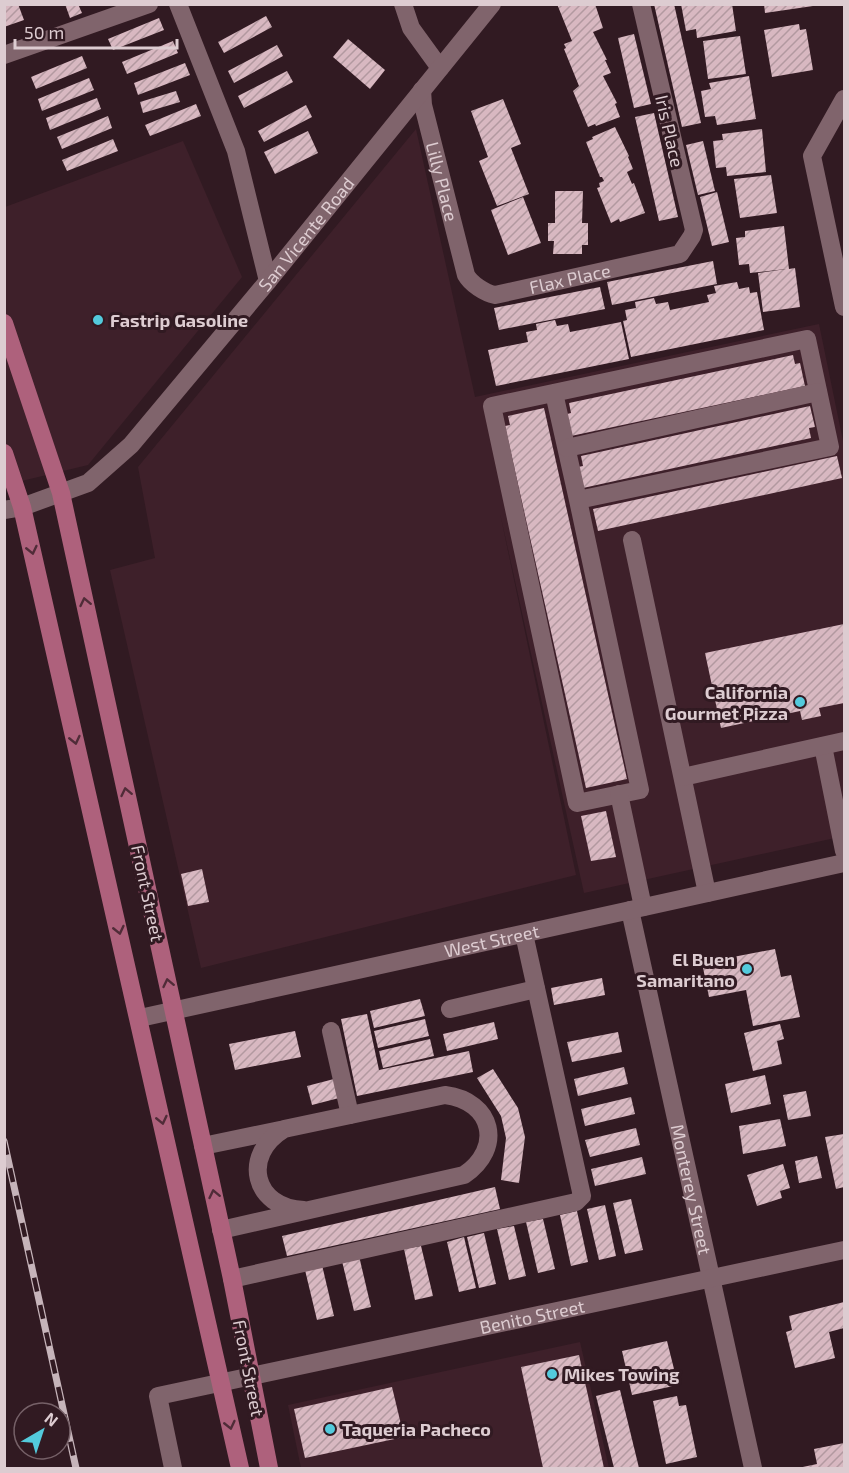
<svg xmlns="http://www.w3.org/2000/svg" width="849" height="1473" viewBox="0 0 849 1473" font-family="'Exo 2',sans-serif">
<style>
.built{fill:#3e202a}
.building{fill:url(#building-hatch)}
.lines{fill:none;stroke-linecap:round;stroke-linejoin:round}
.minor{stroke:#80646c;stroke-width:18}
.major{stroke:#ae617c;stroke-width:18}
.rail-casing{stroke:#c6b4ba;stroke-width:7}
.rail{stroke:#311a22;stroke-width:4.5;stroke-dasharray:14;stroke-linecap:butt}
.oneway{stroke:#502c38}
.poi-dot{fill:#53cadc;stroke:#311a22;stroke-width:2}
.labels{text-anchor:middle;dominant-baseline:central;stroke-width:6;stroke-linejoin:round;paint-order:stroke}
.street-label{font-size:18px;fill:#ddccd1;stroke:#311a22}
.poi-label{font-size:18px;font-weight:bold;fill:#ddccd1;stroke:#311a22;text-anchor:start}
</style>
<defs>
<pattern id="building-hatch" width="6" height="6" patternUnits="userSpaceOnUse" patternTransform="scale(1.5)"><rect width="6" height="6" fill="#d8b8c1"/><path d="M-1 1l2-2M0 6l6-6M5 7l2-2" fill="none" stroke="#b299a0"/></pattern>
</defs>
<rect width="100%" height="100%" fill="#311a22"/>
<g class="built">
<polygon points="416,129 475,397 819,324 844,446 844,836 584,893 500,513 576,875 201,968 110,570 155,558 138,467"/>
<polygon points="183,141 242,277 88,465 5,485 5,207"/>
<polygon points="580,1342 609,1468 301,1468 288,1405"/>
</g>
<g class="building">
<polygon points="4,4 18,4 24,20 4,27"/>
<polygon points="65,4 78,4 82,13 70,18"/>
<polygon points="557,4 595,4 603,28 593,32 607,60 605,60 611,73 603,76 617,103 615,104 620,117 596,126 595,124 588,127 573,91 579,86 564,49 566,48 564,44 572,41"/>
<polygon points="654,4 674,4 701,123 682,127"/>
<polygon points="681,4 732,4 736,31 697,38 696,29 686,31"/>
<polygon points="764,4 813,4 813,6 765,13"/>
<polygon points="266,16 272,27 224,53 218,42"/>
<polygon points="159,18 164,30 113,50 108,39"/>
<polygon points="799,24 800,30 806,29 813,70 772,77 764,30"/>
<polygon points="634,34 651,104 634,108 618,38"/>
<polygon points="740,36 746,74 708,79 703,41"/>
<polygon points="348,39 385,70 370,89 333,57"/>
<polygon points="173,41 178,53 127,74 122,62"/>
<polygon points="277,45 283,56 234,83 228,71"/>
<polygon points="82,56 87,68 36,89 31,77"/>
<polygon points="185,63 190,75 138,95 134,83"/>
<polygon points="287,71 293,82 244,108 238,96"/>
<polygon points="749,76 756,119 717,125 715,116 705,117 701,91 711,89 709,83"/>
<polygon points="89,78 94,90 42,111 38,99"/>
<polygon points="176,91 180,102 143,113 140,102"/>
<polygon points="97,98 101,109 50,130 46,118"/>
<polygon points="503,99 521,144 511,148 529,194 497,206 479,161 488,157 471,111"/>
<polygon points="196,104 201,116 150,136 145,125"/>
<polygon points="306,105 312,117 264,142 258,131"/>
<polygon points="654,113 678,217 659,221 635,117"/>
<polygon points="108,116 112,128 62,149 57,137"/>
<polygon points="615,127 629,156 628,157 633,169 627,172 632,184 634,183 645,213 620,222 619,219 611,223 597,188 600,187 599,183 604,181 602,177 600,177 586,142 593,139 592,137"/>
<polygon points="762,129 766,172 727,176 726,167 716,168 713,141 723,140 722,134"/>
<polygon points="308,131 318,153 275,174 264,152"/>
<polygon points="113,139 118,151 67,171 62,160"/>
<polygon points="703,141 715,191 698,195 686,145"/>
<polygon points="771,175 777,213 740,218 734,179"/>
<polygon points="555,191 583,191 582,223 588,223 588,245 582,245 582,254 553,254 554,241 548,241 548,223 555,223"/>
<polygon points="717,192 729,242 712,246 700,197"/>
<polygon points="523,197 541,243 508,255 491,210"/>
<polygon points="784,226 789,269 795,268 800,307 763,312 758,273 786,269 750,273 749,264 739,265 736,238 745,237 745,231"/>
<polygon points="713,261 717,284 612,305 607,282"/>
<polygon points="737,282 739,289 749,287 750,293 757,292 764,330 631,357 623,321 627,320 625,310 636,308 635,302 654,298 656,304 668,302 670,310 709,302 707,295 716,293 714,286"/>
<polygon points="600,287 605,309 499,330 494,308"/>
<polygon points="555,320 557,326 568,324 570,332 621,322 629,359 496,386 488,350 528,342 526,332 537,330 536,324"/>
<polygon points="793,355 795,364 800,363 805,386 571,436 567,414 571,413 569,403"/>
<polygon points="810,406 815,427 809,428 811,438 583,488 578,467 583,466 581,456"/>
<polygon points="544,408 627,779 586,788 505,426 510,425 508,416"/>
<polygon points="837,456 842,478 598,531 593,509"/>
<polygon points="844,624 844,703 819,708 821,716 802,720 800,711 721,728 705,653"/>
<polygon points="606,811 616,857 591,861 581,816"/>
<polygon points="202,869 209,902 188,906 181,874"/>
<polygon points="775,949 781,977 791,975 800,1017 753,1026 746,990 709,997 702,963"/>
<polygon points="602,978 605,995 554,1005 551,988"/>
<polygon points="420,999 425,1016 374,1028 370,1011"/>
<polygon points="367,1014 379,1070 469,1051 473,1072 357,1096 341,1019"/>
<polygon points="425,1019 429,1036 378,1048 374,1031"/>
<polygon points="494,1022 498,1039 447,1051 443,1034"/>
<polygon points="780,1024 784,1039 777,1041 782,1064 753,1071 744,1033"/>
<polygon points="295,1031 301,1057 235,1070 229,1044"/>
<polygon points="618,1032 622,1052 572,1062 567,1042"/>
<polygon points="430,1039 434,1056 383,1068 379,1051"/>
<polygon points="624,1067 628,1084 578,1096 574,1079"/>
<polygon points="493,1069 518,1108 525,1137 519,1183 501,1180 506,1138 501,1116 477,1078"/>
<polygon points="765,1075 771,1104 731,1113 725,1084"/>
<polygon points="334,1079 339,1098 312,1105 307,1086"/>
<polygon points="806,1091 811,1116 788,1120 783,1095"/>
<polygon points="631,1097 635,1114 585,1126 581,1109"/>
<polygon points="780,1119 786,1146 743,1154 739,1126"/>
<polygon points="636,1128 640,1145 590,1157 585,1140"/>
<polygon points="844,1134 844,1187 836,1189 825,1137"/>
<polygon points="817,1156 822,1178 799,1183 795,1161"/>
<polygon points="642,1157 646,1174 595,1186 591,1169"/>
<polygon points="783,1164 790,1188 780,1191 782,1198 757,1206 747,1175"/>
<polygon points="495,1187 500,1209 287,1256 282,1236"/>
<polygon points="631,1199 643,1250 625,1254 613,1203"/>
<polygon points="605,1205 616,1256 599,1260 587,1209"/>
<polygon points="577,1211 588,1262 571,1266 560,1215"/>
<polygon points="543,1219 555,1269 538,1273 526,1222"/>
<polygon points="514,1226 526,1276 509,1280 497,1229"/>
<polygon points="484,1233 496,1284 479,1288 467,1237"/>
<polygon points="464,1237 476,1288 459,1292 447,1242"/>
<polygon points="421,1246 433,1296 415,1300 404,1249"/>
<polygon points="359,1256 371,1307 354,1311 342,1261"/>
<polygon points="322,1265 334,1316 317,1320 305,1270"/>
<polygon points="844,1302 844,1328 829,1332 835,1358 795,1368 786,1332 792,1330 789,1316"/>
<polygon points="667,1341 678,1385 632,1395 622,1351"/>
<polygon points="579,1355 604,1468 543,1468 521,1367"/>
<polygon points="392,1387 404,1437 305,1458 294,1409"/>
<polygon points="620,1390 639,1468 614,1468 596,1396"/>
<polygon points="677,1396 679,1406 686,1405 697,1457 666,1464 653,1401"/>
<polygon points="844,1443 844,1468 798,1468 817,1464 814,1449"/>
</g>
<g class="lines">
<g class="minor">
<polyline points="178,4 236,151 268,281"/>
<polyline points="403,4 411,28 440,68"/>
<polyline points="4,55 149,4"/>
<path id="s1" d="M422,90l1,15 43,170c5,9 19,18 29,20l185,-41 12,-18 2,-6 -53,-226"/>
<polyline points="844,99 812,156 844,307"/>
<polyline points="554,393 578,500 830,447 807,339 492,406 577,803 640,790 578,500"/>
<polyline points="567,448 818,392"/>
<path id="s2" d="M4,510l18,-3 66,-24 43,-38 137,-164 224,-277"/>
<polyline points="632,540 707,893"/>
<polyline points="823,746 844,851"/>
<polyline points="683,777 844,741"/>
<polyline points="619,794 643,907"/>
<path id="s3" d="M630,910l123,558"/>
<polyline points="450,1009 536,989"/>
<path id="s4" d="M140,1018l704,-155"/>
<polyline points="331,1031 350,1115"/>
<polyline points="203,1146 280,1130"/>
<path d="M221,1230l243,-55c40,-27 29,-74 -19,-80l-161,34c-43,26 -31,79 20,81"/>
<polyline points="232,1279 576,1202 582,1196 524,934"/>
<path id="s5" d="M173,1468l-15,-72 686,-146"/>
</g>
<g class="major">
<polyline points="4,323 61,493 232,1279 269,1468"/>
<polyline points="4,453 22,507 240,1468"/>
</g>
<defs>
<polyline id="rail" points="4,1141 76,1468"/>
</defs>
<use href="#rail" class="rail-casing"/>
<use href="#rail" class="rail"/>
</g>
<defs><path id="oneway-chevron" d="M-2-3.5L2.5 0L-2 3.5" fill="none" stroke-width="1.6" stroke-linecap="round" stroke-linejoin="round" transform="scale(1.5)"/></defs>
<g class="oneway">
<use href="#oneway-chevron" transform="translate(32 550) rotate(77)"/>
<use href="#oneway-chevron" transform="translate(85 602) rotate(-102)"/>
<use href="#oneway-chevron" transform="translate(75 740) rotate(77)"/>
<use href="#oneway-chevron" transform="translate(126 792) rotate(-102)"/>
<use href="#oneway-chevron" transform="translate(119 930) rotate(77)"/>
<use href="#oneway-chevron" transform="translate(168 983) rotate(-102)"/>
<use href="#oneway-chevron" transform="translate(162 1120) rotate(77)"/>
<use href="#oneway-chevron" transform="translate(214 1194) rotate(-102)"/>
<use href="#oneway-chevron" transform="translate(230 1425) rotate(77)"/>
</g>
<g class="poi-dot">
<circle cx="98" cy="320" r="6"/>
<circle cx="800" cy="702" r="6"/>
<circle cx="747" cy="969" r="6"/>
<circle cx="552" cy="1374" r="6"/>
<circle cx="330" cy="1429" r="6"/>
</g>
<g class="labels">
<g class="street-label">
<text transform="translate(670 131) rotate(77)">Iris Place</text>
<text stroke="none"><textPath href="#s1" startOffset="94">Lilly Place</textPath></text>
<text stroke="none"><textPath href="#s2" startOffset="420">San Vicente Road</textPath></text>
<text stroke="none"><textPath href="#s1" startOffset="303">Flax Place</textPath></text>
<text transform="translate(148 893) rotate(78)">Front Street</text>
<text stroke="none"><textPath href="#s4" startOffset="360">West Street</textPath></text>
<text stroke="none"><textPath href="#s3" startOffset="286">Monterey Street</textPath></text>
<text stroke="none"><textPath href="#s5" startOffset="456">Benito Street</textPath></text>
<text transform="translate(249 1368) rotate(79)">Front Street</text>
</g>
<g class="poi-label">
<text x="110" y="320">Fastrip Gasoline</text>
<text x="788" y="692" text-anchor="end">California<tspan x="788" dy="21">Gourmet Pizza</tspan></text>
<text x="735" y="959" text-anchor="end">El Buen<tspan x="735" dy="21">Samaritano</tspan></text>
<text x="564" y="1374">Mikes Towing</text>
<text x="342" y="1429">Taqueria Pacheco</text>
</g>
</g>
<rect width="849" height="1473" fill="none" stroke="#ddccd1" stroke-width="12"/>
<g transform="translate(42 1431) rotate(39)"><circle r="28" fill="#311a22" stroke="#766168" stroke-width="1.5"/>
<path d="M0-4.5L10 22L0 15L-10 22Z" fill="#53cadc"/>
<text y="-9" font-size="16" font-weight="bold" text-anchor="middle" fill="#ddccd1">N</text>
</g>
<path d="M15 39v9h162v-9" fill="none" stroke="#ddccd1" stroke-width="3"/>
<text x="24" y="39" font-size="18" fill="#ddccd1" stroke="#311a22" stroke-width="4.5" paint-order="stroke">50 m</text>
</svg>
